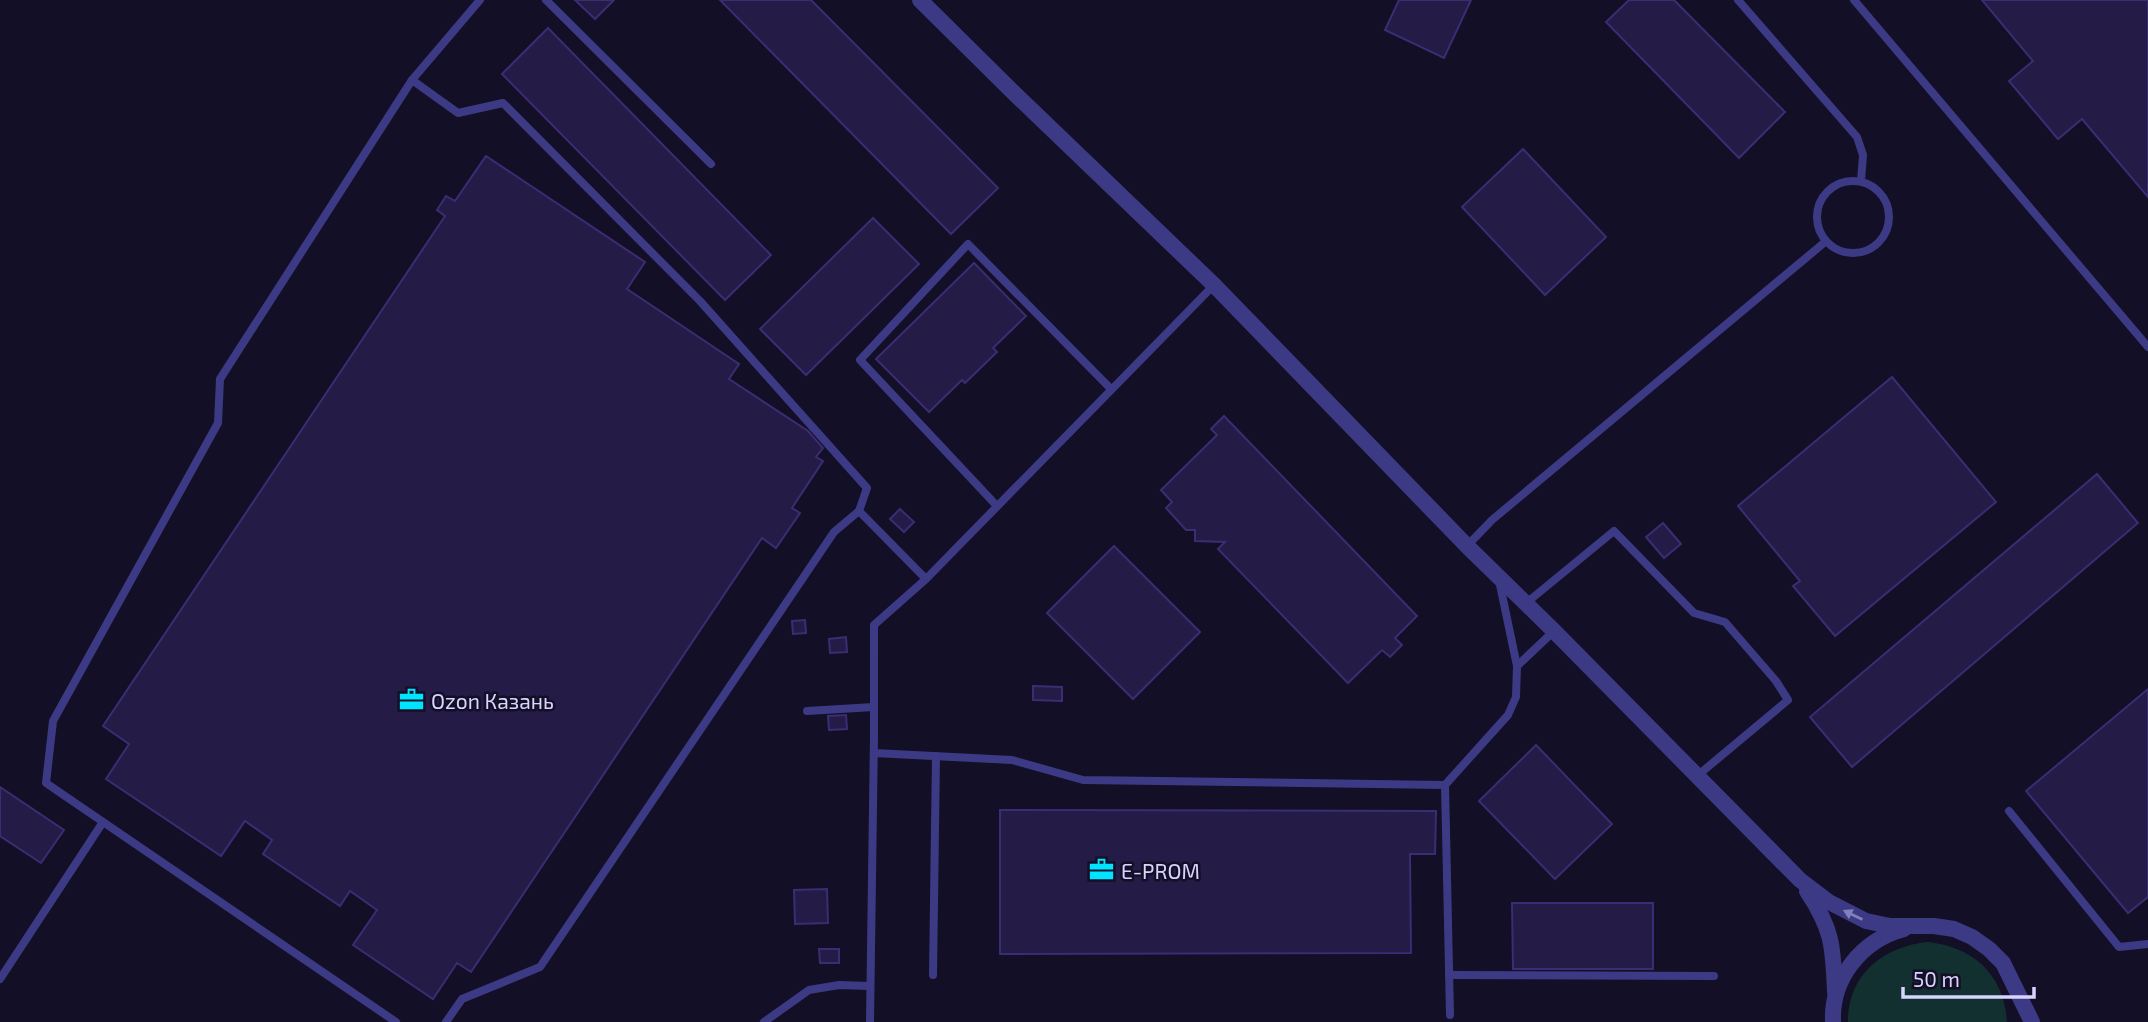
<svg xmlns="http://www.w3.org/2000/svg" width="2148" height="1022" viewBox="0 0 2148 1022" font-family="'Exo 2',sans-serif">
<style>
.green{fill:#12302f}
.building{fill:#241b47;stroke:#3b2d73;stroke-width:2}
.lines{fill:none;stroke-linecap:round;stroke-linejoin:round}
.lane{stroke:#3d3a85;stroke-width:8}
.street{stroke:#3d3a85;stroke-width:16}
.oneway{fill:#837fbc}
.labels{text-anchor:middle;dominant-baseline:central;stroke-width:5;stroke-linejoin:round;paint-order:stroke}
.poi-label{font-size:21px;fill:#d9d4ff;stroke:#130f26;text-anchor:start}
</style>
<rect width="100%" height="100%" fill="#130f26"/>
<path class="green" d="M1928,942c46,5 76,33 79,80h-159c-1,-47 36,-76 80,-80z"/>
<g class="building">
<polygon points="575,0 614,0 595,19"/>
<polygon points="720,0 811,0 998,188 951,234"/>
<polygon points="1399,0 1471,0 1444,58 1385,30"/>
<polygon points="1629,0 1674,0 1785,112 1739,158 1606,22"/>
<polygon points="1982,0 2148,0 2148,197 2082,119 2058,139 2009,81 2033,61"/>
<polygon points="548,28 771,255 725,300 502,74"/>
<polygon points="1523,149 1606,237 1545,295 1462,207"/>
<polygon points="486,156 645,262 627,289 739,364 729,379 808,431 823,448 816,457 823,461 792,508 800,513 776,548 762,538 471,972 457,963 433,999 353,945 377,910 350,891 340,906 263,854 272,840 245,821 221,856 106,779 129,744 103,726 445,216 437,210 446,196 455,201"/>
<polygon points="873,218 919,264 806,375 760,329"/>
<polygon points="974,263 1026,316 993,348 997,352 965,383 962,380 929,412 876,359"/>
<polygon points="1892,377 1996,502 1835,636 1793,586 1800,581 1738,506"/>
<polygon points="1224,416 1417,616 1395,638 1402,645 1390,657 1382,650 1348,683 1218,549 1225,542 1195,541 1195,530 1186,530 1166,508 1172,502 1161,490 1217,435 1211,429"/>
<polygon points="2097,474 2138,523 1852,767 1810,717"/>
<polygon points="900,509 914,522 904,532 890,519"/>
<polygon points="1663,523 1681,544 1664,558 1646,537"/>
<polygon points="1114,546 1200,632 1133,699 1047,613"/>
<polygon points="805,620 806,633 793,634 792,621"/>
<polygon points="846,637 847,652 830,653 829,639"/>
<polygon points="1033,686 1062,687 1062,701 1033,700"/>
<polygon points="2148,689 2148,897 2128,913 2026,791"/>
<polygon points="846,715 847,729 829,730 828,716"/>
<polygon points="1536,745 1612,824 1555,879 1479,801"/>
<polygon points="0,787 64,830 41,863 0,836"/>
<polygon points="1000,810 1436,811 1435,854 1410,854 1411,953 1000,954"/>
<polygon points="827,889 828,923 795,924 794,890"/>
<polygon points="1512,903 1653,903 1653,969 1513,969"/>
<polygon points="819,949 839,949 839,963 820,963"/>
</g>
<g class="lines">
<g class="lane">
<polyline points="546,0 711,164"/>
<polyline points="1738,0 1857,137 1863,155 1861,181"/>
<polyline points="1854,0 2148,347"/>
<polyline points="412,80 480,0"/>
<circle cx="1853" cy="217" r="36"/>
<polyline points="997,506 860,360 968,244 1111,389"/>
<polyline points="859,511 926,579"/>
<polyline points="1467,546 1492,520 1825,242"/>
<polyline points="1499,580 1517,666"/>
<polyline points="1525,604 1614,531 1694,613 1725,622 1776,681 1788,700 1697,776"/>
<polyline points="807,711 874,707"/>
<polyline points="874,753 1012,760 1083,780 1445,785"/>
<polyline points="2009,811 2119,947 2148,944"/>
<polyline points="933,975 936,756"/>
<polyline points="1449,975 1714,976"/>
<polyline points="0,979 103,822"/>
<polyline points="1450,1015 1445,785 1508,715 1516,697 1517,666 1554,631"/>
<polyline points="396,1022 46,783 53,721 218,423 220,379 412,80 458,113 503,103 700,301 867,488 859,511 834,532 540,967 462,999 446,1022"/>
<polyline points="764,1022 809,990 839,985 870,986"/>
<polyline points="870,1022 874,735 874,625 926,579 1214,285"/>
</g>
<g class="street">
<polyline points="920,0 1015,94 1214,285 1467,546 1554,631 1800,880 1829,902 1866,921 1890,926 1934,926 1954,929 1972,937 1989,949 2003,963 2032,1022"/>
<path d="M1807,891c26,39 26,56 28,101"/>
<path d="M1833,1022c-2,-44 29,-82 71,-93"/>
</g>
</g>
<defs><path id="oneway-solid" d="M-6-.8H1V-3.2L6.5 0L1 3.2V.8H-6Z" transform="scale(1.75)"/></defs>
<use class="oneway" href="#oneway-solid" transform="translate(1853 915) rotate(-154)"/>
<defs>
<symbol id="office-bare" viewBox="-9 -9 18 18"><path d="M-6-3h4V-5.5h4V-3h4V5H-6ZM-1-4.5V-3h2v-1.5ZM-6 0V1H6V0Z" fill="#00e5ff" stroke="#130f26" stroke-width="2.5" paint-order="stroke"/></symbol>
</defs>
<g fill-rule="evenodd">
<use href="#office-bare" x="394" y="682" width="35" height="35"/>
<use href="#office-bare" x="1084" y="852" width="35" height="35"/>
</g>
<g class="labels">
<g class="poi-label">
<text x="431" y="700">Ozon Казань</text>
<text x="1121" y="870">E-PROM</text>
</g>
</g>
<path d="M1903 987v10h131v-10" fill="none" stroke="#d9d4ff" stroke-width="3.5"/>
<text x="1913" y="987" font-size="21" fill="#d9d4ff" stroke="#130f26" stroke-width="5" paint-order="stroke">50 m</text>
</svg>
